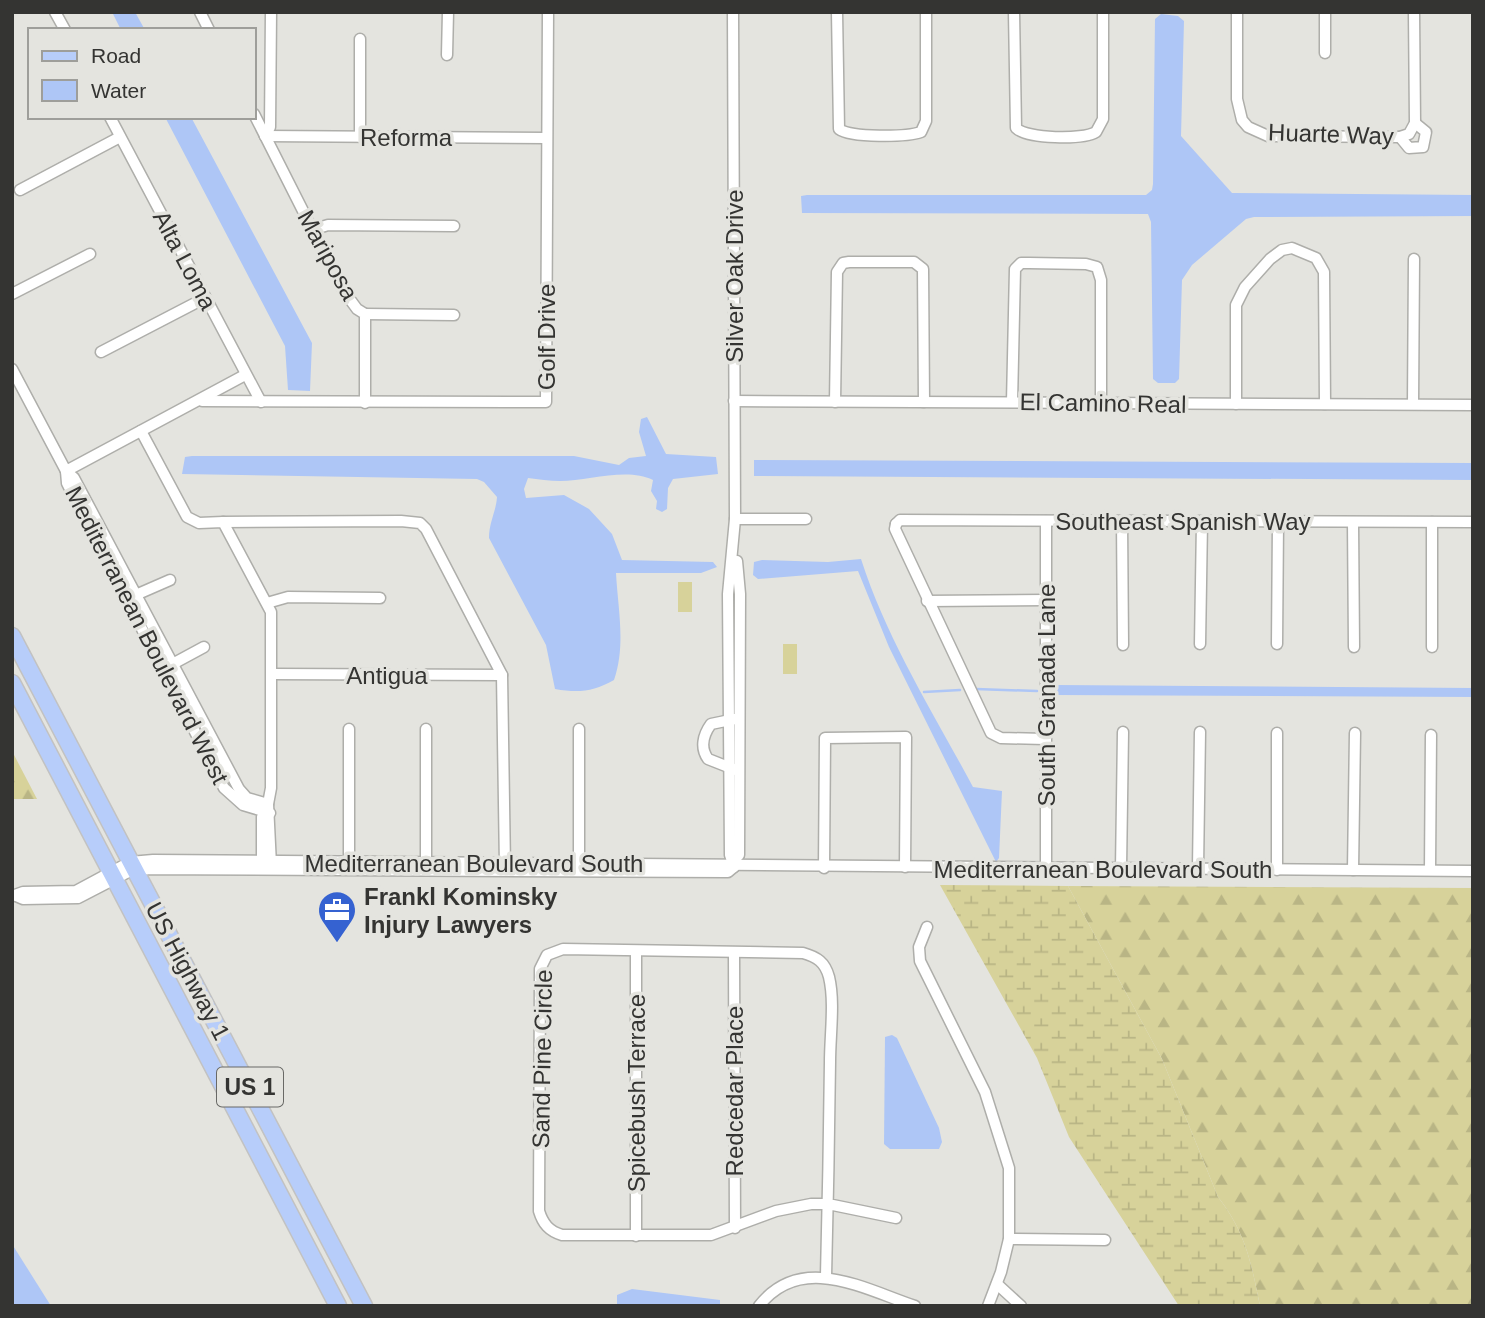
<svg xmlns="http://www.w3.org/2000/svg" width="1485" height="1318" viewBox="0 0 1485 1318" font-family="Helvetica,sans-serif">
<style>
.green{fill:#d7d29a}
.forest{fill:url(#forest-firs)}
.wetland{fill:url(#wetland-marsh)}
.water{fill:#aec6f6}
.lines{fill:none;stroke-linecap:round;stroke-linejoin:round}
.stream{stroke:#aec6f6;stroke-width:2.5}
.minor-casing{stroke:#aeaeaa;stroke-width:13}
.primary-casing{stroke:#c2c2c2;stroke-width:19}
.minor{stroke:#fff;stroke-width:10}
.primary{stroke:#b7cdfa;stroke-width:16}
.labels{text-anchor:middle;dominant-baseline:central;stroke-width:7;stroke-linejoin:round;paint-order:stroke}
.shield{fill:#e4e4df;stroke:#696966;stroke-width:2}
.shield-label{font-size:23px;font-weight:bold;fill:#343432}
.street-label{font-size:24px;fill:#343432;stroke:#e4e4df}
.poi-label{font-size:24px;font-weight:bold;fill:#343432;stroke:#e4e4df;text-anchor:start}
</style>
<defs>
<pattern id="forest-firs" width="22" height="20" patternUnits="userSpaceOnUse" patternTransform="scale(1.75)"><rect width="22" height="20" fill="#d7d29a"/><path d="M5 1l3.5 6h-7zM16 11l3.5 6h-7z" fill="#b9b585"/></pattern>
<pattern id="wetland-marsh" width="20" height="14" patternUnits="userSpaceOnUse" patternTransform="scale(1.75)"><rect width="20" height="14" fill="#d7d29a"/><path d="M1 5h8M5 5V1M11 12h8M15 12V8" fill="none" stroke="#b9b585"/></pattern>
</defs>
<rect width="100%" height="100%" fill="#e4e4df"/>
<g class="green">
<rect x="678" y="582" width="14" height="30"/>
<rect x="783" y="644" width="14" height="30"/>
</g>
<g class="forest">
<polygon points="12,751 37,799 12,799"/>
<path d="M1068,886l405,2v418h-213c-9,-44 -14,-73 -42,-109l-56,-138z"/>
</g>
<path class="wetland" d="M940,885l128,1 94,173 56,138c28,36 33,65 42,109h-81l-110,-169 -32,-79z"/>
<g class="water">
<polygon points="112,12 135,12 145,30 121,30"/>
<polygon points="1161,14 1178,16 1184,21 1181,136 1232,193 1473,195 1473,216 1254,217 1246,219 1192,265 1182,280 1179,379 1175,383 1158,383 1153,379 1151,222 1148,214 802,213 801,196 807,195 1146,195 1152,190 1153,184 1155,19"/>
<polygon points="165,117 191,117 312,343 310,391 288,390 285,346"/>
<path d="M647,417l19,37 50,3 2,17 -45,5 -5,9 -1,21 -5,3 -6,-3 1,-8 -6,-10 2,-11c-26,-13 -65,1 -93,1 -10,0 -22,-2 -32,-3l-4,11 2,9 38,-3 25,14 23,25 10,26 91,2 4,5 -16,6h-85c2,37 10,72 -2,107 -21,12 -36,13 -59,9l-9,-44 -57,-107c0,-16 7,-26 8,-41l-13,-15 -7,-3 -295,-5 3,-17 7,-1h382l45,9 10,-7 17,-2 -7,-24 2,-13z"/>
<polygon points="754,460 1473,463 1473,480 754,476"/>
<path d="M861,559c26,81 72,153 112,228l29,4 -3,67 -3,4 -107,-215 -31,-76 -100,8 -5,-4 1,-13 8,-2 66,2z"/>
<polygon points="1056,685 1473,688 1473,697 1056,695"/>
<polygon points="892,1035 897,1038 939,1128 942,1142 939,1149 890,1149 884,1144 885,1037"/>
<polygon points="12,1244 51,1306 12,1306"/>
<polygon points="632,1289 720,1300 720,1306 617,1306 617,1295"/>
</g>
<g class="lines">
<g class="stream">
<polyline points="976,689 1037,691"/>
<polyline points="924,692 960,690"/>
</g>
<defs>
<g id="minor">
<polyline points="55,12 65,30"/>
<polyline points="200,12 209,30"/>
<polyline points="733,12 735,519 728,594 730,855 734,867"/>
<path d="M837,12l2,117c12,9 68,8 82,3l5,-11v-109"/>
<path d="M1014,12l2,116c11,11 67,12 80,4l7,-13v-107"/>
<polyline points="1237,12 1237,99 1242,120 1248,127 1268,136 1400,137 1409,134 1415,123 1414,12"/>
<polyline points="1325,12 1325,53"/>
<polyline points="447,55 448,12"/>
<polyline points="254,114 343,290 357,309 365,314 365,403"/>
<polyline points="110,117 261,402"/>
<polyline points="265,136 546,138"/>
<polyline points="265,136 270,127 271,12"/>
<polyline points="360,137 360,39"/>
<polyline points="1400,137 1409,148 1423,147 1426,132 1415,123"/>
<polyline points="20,190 120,137"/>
<polyline points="312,230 328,225 454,226"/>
<polyline points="12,294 90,254"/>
<polyline points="365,314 454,315"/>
<polyline points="101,352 205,298"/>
<polyline points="12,369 66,471 67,483 78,505 224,788 243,805 270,813"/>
<polyline points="202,401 546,402 548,12"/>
<polyline points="734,401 1473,405"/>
<polyline points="835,402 837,272 843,263 849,262 914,262 923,269 924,402"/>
<polyline points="1012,402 1015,269 1021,263 1029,263 1086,264 1097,267 1101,280 1101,404"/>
<polyline points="1236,404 1236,305 1245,287 1270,259 1282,250 1292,248 1316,258 1324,272 1325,404"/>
<polyline points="1413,404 1414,259"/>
<polyline points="141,431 187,517 199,523 223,522 271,612 271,788 268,804 271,865"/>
<polyline points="66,471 74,478 239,789 247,798 268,804 262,817 262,867"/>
<polyline points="66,471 245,375"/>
<polyline points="735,519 806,519"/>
<polyline points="1046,521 1046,869"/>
<polyline points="1122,521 1123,645"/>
<polyline points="223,522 401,521 420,523 426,529 502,675 505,867"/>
<polyline points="1353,522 1354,647"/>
<polyline points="896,524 900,520 1473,522"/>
<polyline points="896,524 895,529 991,733 1001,738 1045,739"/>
<polyline points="131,597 170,580"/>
<polyline points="927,601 1046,600"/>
<polyline points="267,603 288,597 380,598"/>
<polyline points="1200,644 1202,522"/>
<polyline points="1277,644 1278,522"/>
<polyline points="1432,647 1432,522"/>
<polyline points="167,667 204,647"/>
<polyline points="272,674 502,675"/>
<path d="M735,719l-24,5c-8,11 -11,24 -3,35l28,11"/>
<polyline points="349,729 349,868"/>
<polyline points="426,729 426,869"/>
<polyline points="579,729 579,869"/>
<polyline points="734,859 739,855 740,594 737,561"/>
<polyline points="824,868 825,738 906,737 905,867"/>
<polyline points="1198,868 1200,732"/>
<polyline points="1121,869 1123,732"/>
<polyline points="1277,870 1277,733"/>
<polyline points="1353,870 1355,733"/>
<polyline points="1430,870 1431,735"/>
<polyline points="12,896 23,892 76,891 130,862 153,860 1473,871"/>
<polyline points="16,896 23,899 78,898 134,869 728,872 734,867"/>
<polyline points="927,927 919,947 920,961 985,1092 1009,1168 1009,1239 1001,1272 988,1306"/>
<polyline points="734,953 735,1228"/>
<polyline points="636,1236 636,951"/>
<polyline points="1009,1239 1105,1240"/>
<path d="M826,1276c2,-71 3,-143 4,-214 0,-27 5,-60 -1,-85 -4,-15 -12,-20 -26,-24l-240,-4 -16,6 -7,14 -1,242c4,13 10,20 23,24h149l65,-24 35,-7h17l68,14"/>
<polyline points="997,1284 1021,1306"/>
<path d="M759,1306c42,-54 105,-17 156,0"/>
</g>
<g id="primary">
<polyline points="12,636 364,1306"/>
<polyline points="12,683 338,1306"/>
</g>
</defs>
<use href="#minor" class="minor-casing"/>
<use href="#primary" class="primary-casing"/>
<use href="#minor" class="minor"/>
<use href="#primary" class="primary"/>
</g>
<defs>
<symbol id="office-pin" viewBox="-11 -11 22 30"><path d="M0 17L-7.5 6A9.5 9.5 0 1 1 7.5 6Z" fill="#3562d1" stroke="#e4e4df"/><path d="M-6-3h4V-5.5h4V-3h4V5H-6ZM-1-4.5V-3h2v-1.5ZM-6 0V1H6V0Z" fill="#fff"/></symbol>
</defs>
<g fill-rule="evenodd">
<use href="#office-pin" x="315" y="888" width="44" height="60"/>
</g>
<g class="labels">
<rect class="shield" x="217" y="1067.5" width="66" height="39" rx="5"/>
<g class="shield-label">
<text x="250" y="1087">US 1</text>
</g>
<g class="street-label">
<text transform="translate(1331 134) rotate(2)">Huarte Way</text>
<text x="406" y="137">Reforma</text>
<text transform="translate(328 255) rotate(61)">Mariposa</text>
<text transform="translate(185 260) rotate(62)">Alta Loma</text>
<text transform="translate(734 276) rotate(-90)">Silver Oak Drive</text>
<text transform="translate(546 337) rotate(-90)">Golf Drive</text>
<text transform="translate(1103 403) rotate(1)">El Camino Real</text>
<text x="1183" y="521">Southeast Spanish Way</text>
<text transform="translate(147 635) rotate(63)">Mediterranean Boulevard West</text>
<text x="387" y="675">Antigua</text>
<text transform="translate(1046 695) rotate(-90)">South Granada Lane</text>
<text x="474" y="863">Mediterranean Boulevard South</text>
<text x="1103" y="869">Mediterranean Boulevard South</text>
<text transform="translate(188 971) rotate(62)">US Highway 1</text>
<text transform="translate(542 1059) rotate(-89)">Sand Pine Circle</text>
<text transform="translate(734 1091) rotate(-90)">Redcedar Place</text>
<text transform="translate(636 1093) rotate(-90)">Spicebush Terrace</text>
</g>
<g class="poi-label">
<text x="364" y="896">Frankl Kominsky<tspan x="364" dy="28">Injury Lawyers</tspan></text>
</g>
</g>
<rect width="1485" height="1318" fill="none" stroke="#343432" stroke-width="28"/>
<rect x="28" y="28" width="228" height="91" fill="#e4e4df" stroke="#9e9e9a" stroke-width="2"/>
<rect x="42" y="51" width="35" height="10" fill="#b7cdfa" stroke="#9e9e9a" stroke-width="2"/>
<text x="91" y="63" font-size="21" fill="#343432">Road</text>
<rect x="42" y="80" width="35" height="21" fill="#aec6f6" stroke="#9e9e9a" stroke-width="2"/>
<text x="91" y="98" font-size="21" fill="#343432">Water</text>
</svg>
